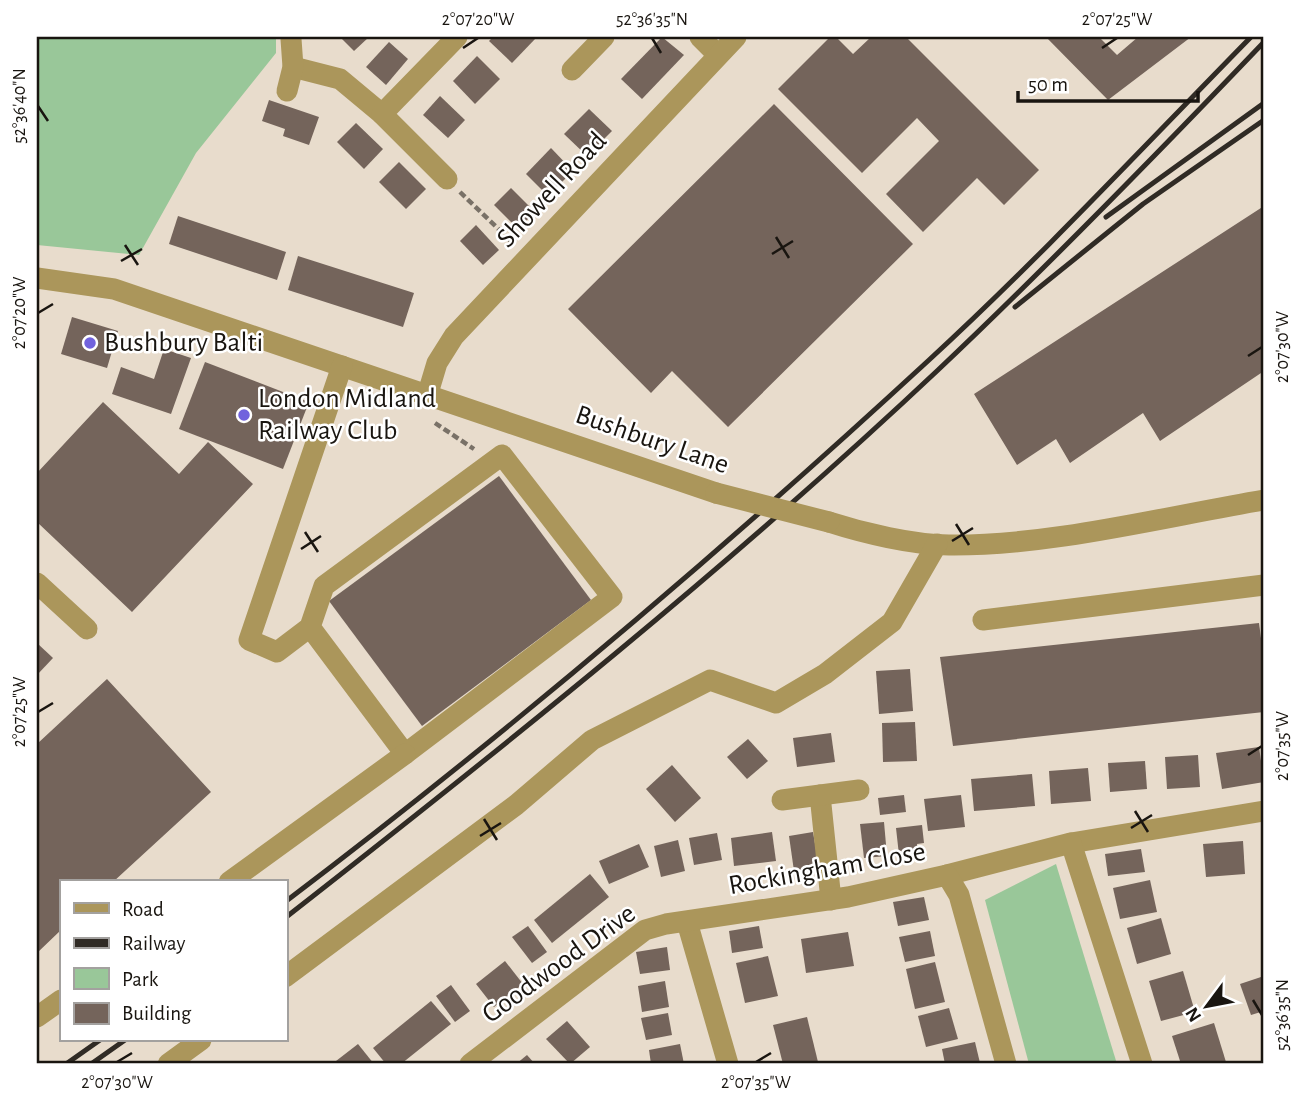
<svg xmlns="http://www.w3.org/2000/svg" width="1301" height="1101" viewBox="0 0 1301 1101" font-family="'Alegreya Sans',sans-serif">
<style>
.green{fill:#99c799}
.building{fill:#74645b}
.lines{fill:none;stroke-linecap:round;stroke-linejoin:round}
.path{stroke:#797167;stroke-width:4.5;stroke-dasharray:7 3.5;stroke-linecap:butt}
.minor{stroke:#ab965b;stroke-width:21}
.rail{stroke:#302b25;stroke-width:5}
.minor-bridge{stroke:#ab965b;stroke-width:21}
.ticks{fill:none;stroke:#191510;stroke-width:2.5}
.poi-dot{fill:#7162dd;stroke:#fff;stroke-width:2.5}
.labels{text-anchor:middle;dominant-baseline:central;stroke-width:5;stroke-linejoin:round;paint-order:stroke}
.street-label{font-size:28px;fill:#191510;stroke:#fff}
.poi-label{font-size:28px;fill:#191510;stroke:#fff;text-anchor:start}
.neatline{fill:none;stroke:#191510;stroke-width:2.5}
.ticks-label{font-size:18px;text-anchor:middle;fill:#191510}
</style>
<rect width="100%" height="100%" fill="#e8dccc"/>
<g class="green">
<polygon points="37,37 276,37 276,53 196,153 139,255 37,245"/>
<polygon points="1056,864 1117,1064 1029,1064 985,900"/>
</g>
<g class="building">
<polygon points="340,37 369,37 354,51"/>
<polygon points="493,37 535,37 536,38 512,63 489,41"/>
<polygon points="662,37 684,55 642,99 621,79"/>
<polygon points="830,37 836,37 853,54 871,37 906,37 1039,170 1004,205 977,178 923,232 886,194 939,141 917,118 862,173 778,89"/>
<polygon points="1046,37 1099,37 1117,55 1138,37 1191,37 1108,100"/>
<polygon points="389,42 408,59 386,85 366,67"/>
<polygon points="477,56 500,79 475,104 453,81"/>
<polygon points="440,96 465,120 448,138 423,115"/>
<polygon points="269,100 319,117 309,145 283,136 285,129 262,121"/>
<polygon points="774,104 913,244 728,427 672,371 651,393 568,309"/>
<polygon points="589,109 612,131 587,156 564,134"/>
<polygon points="356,123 383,149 364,169 337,142"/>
<polygon points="551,148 573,171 548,196 526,174"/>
<polygon points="399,162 426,189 406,209 379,182"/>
<polygon points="511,188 535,212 518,229 494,205"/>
<polygon points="1264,206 1264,371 1160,441 1143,413 1070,463 1056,439 1017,465 974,394"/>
<polygon points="178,216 286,252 277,280 169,244"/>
<polygon points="476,225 499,250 483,265 460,241"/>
<polygon points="298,256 414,293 403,327 288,290"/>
<polygon points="72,317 118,331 107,368 61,354"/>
<polygon points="164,349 191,358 171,414 112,394 121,367 154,379"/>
<polygon points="205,362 309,402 283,469 179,429"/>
<polygon points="103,402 179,474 208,442 253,484 132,612 37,522 37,473"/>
<polygon points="499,476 591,600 422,726 329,601"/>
<polygon points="1259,623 1264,661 1264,712 953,746 940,657"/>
<polygon points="37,643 53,658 37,675"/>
<polygon points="910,669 913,711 879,714 876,671"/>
<polygon points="107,679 211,792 113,882 61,882 61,930 37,953 37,744"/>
<polygon points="915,722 917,761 883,762 882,723"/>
<polygon points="831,733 835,762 797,767 793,738"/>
<polygon points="748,739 768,761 747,779 727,757"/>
<polygon points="1259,747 1264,782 1222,789 1216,753"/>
<polygon points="1198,755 1200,787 1167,789 1165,757"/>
<polygon points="1145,761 1147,789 1110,792 1108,763"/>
<polygon points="672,765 701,798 675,822 646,789"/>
<polygon points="1088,768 1091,801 1051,804 1049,771"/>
<polygon points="1032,774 1035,806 974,811 971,779"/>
<polygon points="904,795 906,812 880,815 878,798"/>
<polygon points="961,795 965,827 928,831 924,799"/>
<polygon points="884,822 887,856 864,858 860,824"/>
<polygon points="922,825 924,843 917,844 918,853 899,855 896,828"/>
<polygon points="772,832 776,861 734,866 731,838"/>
<polygon points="813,832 819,867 794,871 789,836"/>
<polygon points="717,833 722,860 694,865 689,838"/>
<polygon points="678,840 685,871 661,877 654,846"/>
<polygon points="1243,841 1245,874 1206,877 1203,844"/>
<polygon points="639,844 649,867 609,884 599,861"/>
<polygon points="1141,849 1145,872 1108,876 1105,854"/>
<polygon points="590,874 609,897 552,943 534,920"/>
<polygon points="1150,880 1157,912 1120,919 1113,888"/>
<polygon points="924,897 929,920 898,926 893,902"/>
<polygon points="1161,918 1171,954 1137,964 1127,928"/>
<polygon points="528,926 547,952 532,963 512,937"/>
<polygon points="759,926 763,948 732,953 729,931"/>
<polygon points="930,931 935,956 905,962 899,937"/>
<polygon points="848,932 854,966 806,973 801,939"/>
<polygon points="667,947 670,970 640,974 636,952"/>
<polygon points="768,956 778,996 745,1003 736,963"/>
<polygon points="505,961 523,984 494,1007 476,984"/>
<polygon points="935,962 945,1002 915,1009 906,969"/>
<polygon points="1183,971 1195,1012 1161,1021 1149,981"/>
<polygon points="1264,976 1264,1011 1251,1015 1240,984"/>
<polygon points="665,981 669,1007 642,1012 638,986"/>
<polygon points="451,985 470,1011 455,1022 436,996"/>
<polygon points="431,1001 451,1024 401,1064 386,1064 373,1048"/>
<polygon points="949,1008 958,1039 926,1047 918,1016"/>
<polygon points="668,1013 672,1035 646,1040 641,1018"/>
<polygon points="807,1017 818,1062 783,1064 773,1025"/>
<polygon points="567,1021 590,1047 570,1064 546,1039"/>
<polygon points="1214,1023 1226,1062 1181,1064 1172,1036"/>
<polygon points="975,1042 980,1063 945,1064 942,1049"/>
<polygon points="358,1044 374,1064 339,1064 336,1061"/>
<polygon points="680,1044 684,1064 651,1064 649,1050"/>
<polygon points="527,1055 535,1064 516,1064"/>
</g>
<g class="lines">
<g class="path">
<polyline points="460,192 514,244"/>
<polyline points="435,423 474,449"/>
</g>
<g class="minor">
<polyline points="700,37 718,55"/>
<polyline points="293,67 340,79 382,114"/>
<polyline points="572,70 604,37"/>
<polyline points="287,91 293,67 291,39"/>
<polyline points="447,179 382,114 457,37"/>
<polyline points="37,278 114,289 716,493"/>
<polyline points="428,393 437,363 454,336 736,37"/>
<path d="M829,522c34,11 84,23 120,23 102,1 214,-28 315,-45"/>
<polyline points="37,583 87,629"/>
<polyline points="983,620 1264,585"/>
<polyline points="310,627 324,586 502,455 612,597 405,754 310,627 277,652 249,640 342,366"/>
<polyline points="820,795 831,900"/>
<polyline points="782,800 859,790"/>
<polyline points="1071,843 1264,811"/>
<polyline points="947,875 1071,843 1142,1064"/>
<polyline points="229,882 405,754"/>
<polyline points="687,922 728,1064"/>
<polyline points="285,977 516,805 592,740 710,680 776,703 825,674 892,622 937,544"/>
<polyline points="37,1017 61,1000"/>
<polyline points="168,1064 201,1040"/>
<polyline points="470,1064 645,930 666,924 848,897 947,875 959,895 1006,1064"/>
</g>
<g class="rail">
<polyline points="1106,217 1264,103"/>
<polyline points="1015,307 1143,204 1264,120"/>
<path d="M285,902c223,-169 438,-352 644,-542 112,-103 215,-214 322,-323"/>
<path d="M285,918c224,-175 446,-353 653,-548 112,-106 220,-217 326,-328"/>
<polyline points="66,1064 100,1040"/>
<polyline points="91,1064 125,1040"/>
</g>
<polyline class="minor-bridge" points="716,493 829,522"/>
</g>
<path class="ticks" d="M652,38l9,15M463,48l15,-10M1102,48l15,-10M38,106l10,15M776,237l13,21M125,245l13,20M772,254l21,-13M121,261l21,-12M38,313l15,-9M1248,356l14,-9M956,524l13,21M305,532l13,20M952,541l21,-13M301,549l20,-13M38,712l15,-9M1248,755l14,-9M1135,811l13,21M484,819l13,21M1131,828l21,-13M480,836l21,-13M1253,1000l9,15M117,1062l15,-9M756,1062l15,-9"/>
<g class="poi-dot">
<circle cx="90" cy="343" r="7"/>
<circle cx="244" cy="415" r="7"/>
</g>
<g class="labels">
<g class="street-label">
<text transform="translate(552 190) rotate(-47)">Showell Road</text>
<text transform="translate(652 440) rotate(19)">Bushbury Lane</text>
<text transform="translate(827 869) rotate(-10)">Rockingham Close</text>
<text transform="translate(559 964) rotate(-36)">Goodwood Drive</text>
</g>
<g class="poi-label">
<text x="104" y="343">Bushbury Balti</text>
<text x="258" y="399">London Midland<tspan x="258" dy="32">Railway Club</tspan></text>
</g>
</g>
<rect width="1301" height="1101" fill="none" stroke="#ffffff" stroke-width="77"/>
<rect x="60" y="880" width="228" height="161" fill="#ffffff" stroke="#a3a19f" stroke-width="2"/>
<rect x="74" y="903" width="35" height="10" fill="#ab965b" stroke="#a3a19f" stroke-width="2"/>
<text x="122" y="916" font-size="21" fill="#191510">Road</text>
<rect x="74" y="938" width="35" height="10" fill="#302b25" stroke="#a3a19f" stroke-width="2"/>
<text x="122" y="950" font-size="21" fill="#191510">Railway</text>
<rect x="74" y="968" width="35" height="21" fill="#99c799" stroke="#a3a19f" stroke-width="2"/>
<text x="122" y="986" font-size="21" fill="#191510">Park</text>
<rect x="74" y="1003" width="35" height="21" fill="#74645b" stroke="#a3a19f" stroke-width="2"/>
<text x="122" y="1020" font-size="21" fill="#191510">Building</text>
<g transform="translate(1207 1006) rotate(238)" stroke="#ffffff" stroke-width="5" paint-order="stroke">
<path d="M0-5L12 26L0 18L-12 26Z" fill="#191510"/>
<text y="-10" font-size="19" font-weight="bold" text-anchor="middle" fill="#191510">N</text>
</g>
<path d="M1018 91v10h180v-10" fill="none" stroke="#191510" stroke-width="3.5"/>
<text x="1028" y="91" font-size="21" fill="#191510" stroke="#ffffff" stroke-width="5" paint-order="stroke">50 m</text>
<rect x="38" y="38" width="1224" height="1024" class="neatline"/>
<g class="ticks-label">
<text x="478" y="25">2°07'20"W</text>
<text x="652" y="25">52°36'35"N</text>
<text x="1117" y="25">2°07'25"W</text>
<text transform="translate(19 106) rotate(-90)" y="6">52°36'40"N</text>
<text transform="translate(19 313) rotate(-90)" y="6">2°07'20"W</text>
<text transform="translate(1282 347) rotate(-90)" y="6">2°07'30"W</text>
<text transform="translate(19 712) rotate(-90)" y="6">2°07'25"W</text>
<text transform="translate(1282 746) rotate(-90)" y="6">2°07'35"W</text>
<text transform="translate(1282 1015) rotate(-90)" y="6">52°36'35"N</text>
<text x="117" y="1088">2°07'30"W</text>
<text x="756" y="1088">2°07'35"W</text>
</g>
</svg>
